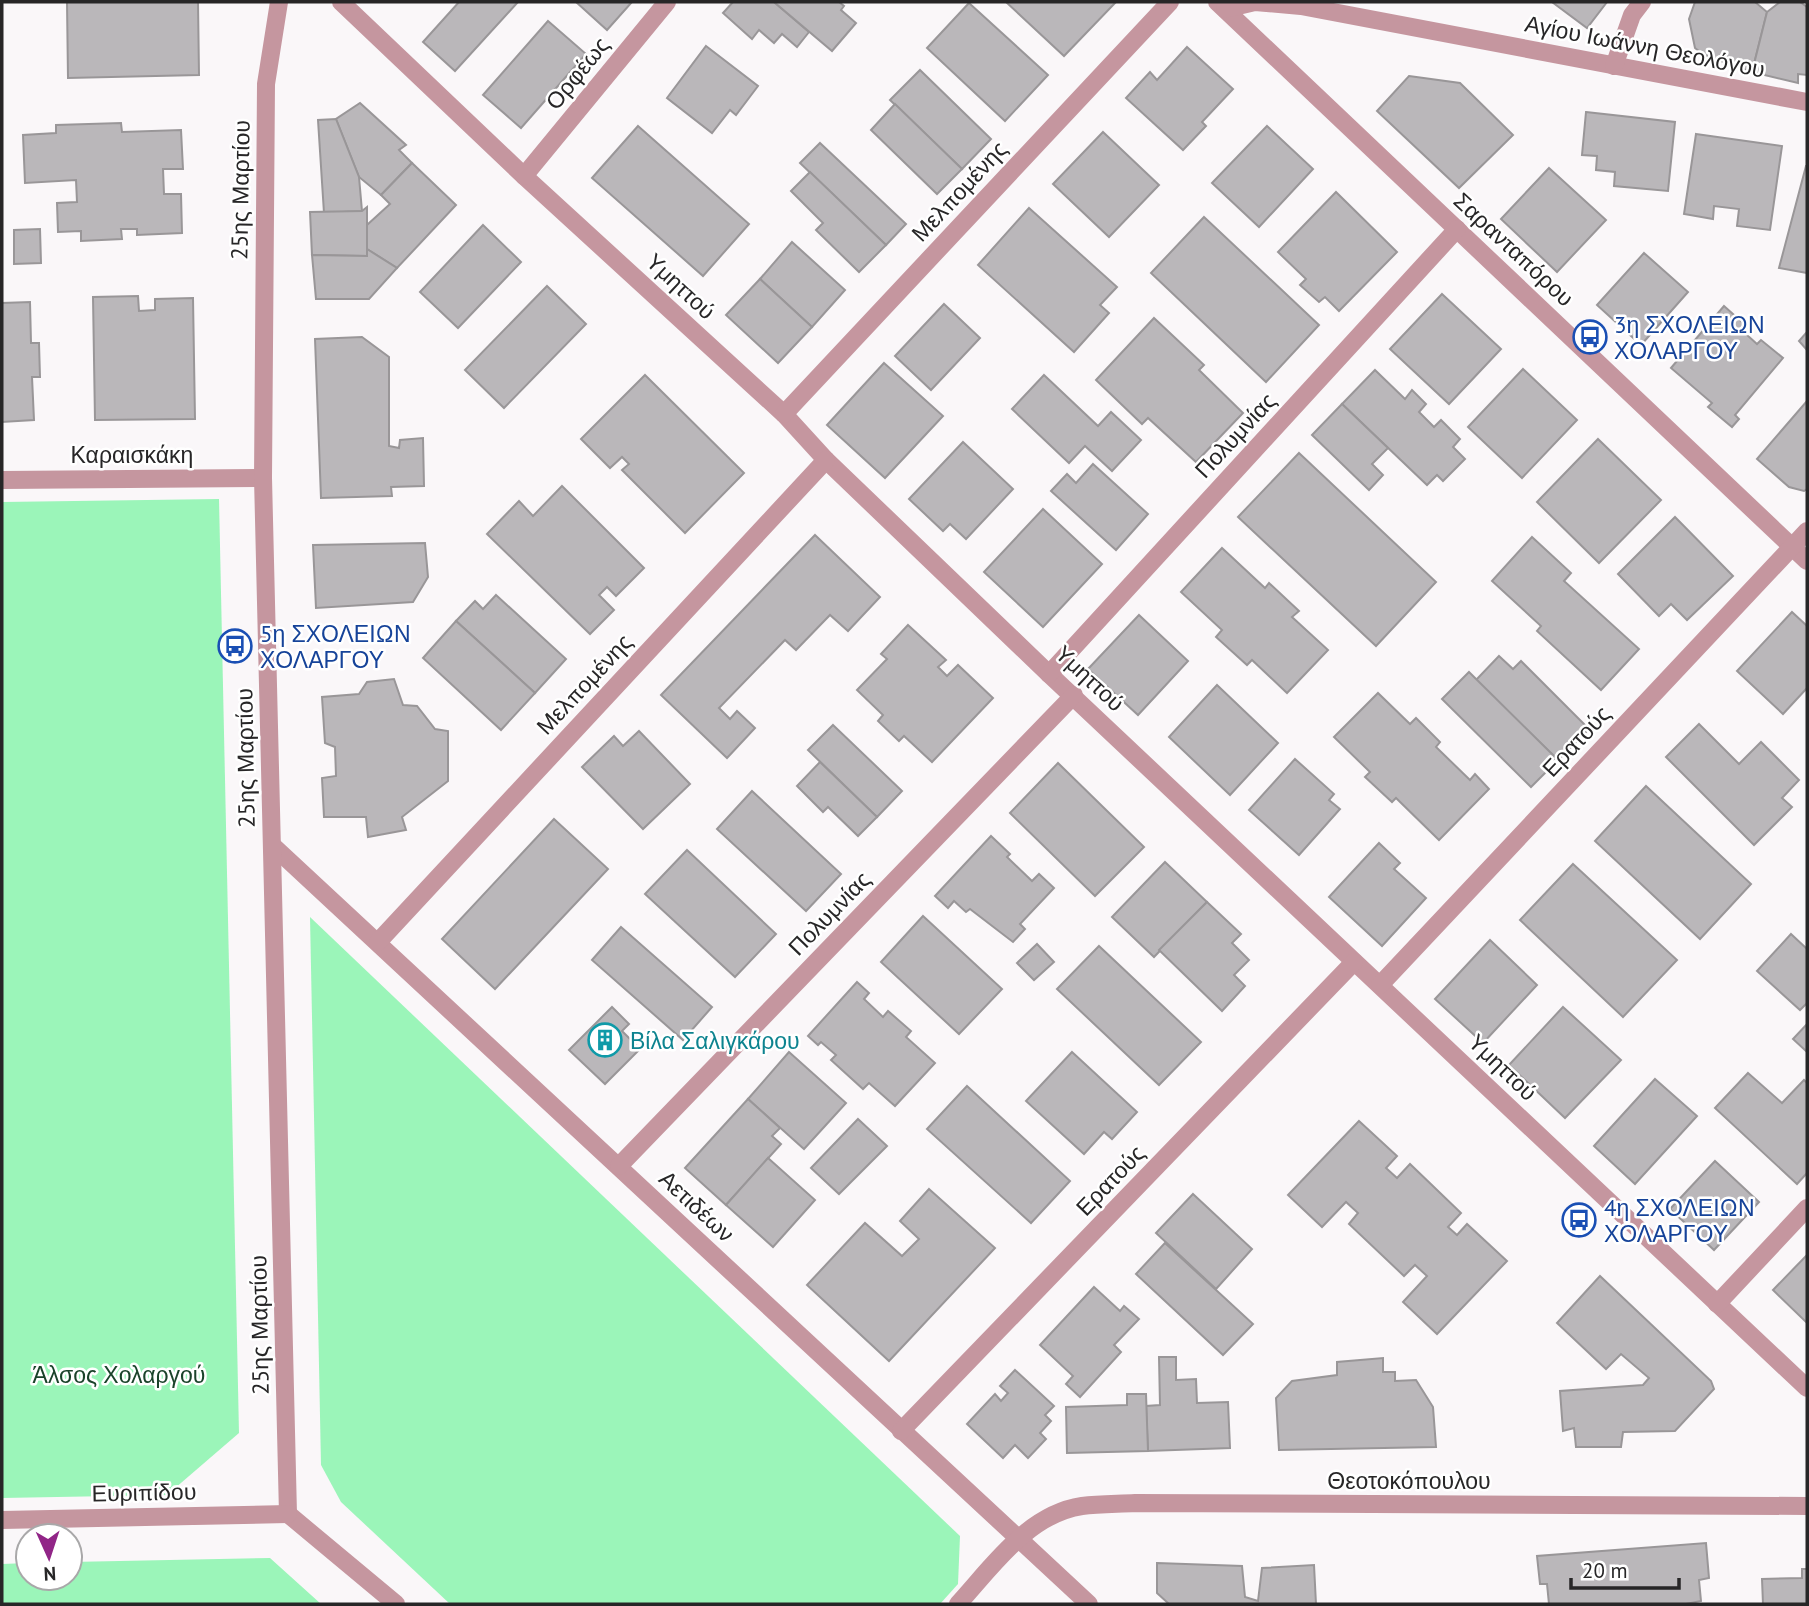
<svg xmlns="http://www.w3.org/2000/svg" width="1809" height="1606" viewBox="0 0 1809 1606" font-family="'PT Sans',sans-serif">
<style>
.green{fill:#9bf5b9}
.building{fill:#bab7ba;stroke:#999698;stroke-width:2}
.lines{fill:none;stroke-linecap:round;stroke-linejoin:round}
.minor{stroke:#c5969f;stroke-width:18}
.tertiary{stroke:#c5969f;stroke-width:18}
.labels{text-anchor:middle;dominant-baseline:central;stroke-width:5;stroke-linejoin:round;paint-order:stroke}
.street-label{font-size:23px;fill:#272627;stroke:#fff}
.transit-label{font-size:23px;fill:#164399;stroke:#fff;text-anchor:start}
.culture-label{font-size:23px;fill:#0d838f;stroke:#fff;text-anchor:start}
.park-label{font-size:23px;fill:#1a432a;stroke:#fff}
</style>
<rect width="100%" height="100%" fill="#faf7f9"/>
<g class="green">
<polygon points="219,499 239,1433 167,1495 2,1498 2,502"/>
<polygon points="310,917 960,1536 958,1584 940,1604 450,1604 341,1502 321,1465"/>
<polygon points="270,1558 321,1604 2,1604 2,1564 28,1563 28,1578 70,1578 70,1562"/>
</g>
<g class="building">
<polygon points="67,2 198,2 199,75 68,78"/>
<polygon points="459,2 518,2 455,71 423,42"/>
<polygon points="576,2 632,2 607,30"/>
<polygon points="733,2 774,2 809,32 797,47 782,34 774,43 759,30 752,39 723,13"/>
<polygon points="774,2 839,2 844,6 841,10 856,23 832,51"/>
<polygon points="1006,2 1116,2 1064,56"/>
<polygon points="1552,2 1607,2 1587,28"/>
<polygon points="1695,2 1755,2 1767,12 1752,72 1704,55 1695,48 1689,19"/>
<polygon points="1780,2 1800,2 1807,7 1807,75 1798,74 1798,83 1752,72 1767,12"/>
<polygon points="969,3 1048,75 1005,121 927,48"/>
<polygon points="548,21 586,54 521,128 483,95"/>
<polygon points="706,46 758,86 736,115 730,110 712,133 667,98"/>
<polygon points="1187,47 1233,89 1202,122 1206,126 1183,150 1126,98 1150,72 1157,80"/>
<polygon points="920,70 991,139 962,169 890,100"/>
<polygon points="1409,76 1460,83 1513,135 1459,188 1377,111"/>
<polygon points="360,103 406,145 399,150 412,163 381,195 359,177 336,119"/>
<polygon points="895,104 962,169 937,194 871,130"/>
<polygon points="1586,112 1675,122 1668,191 1614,186 1615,172 1596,170 1597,156 1582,155"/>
<polygon points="336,119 359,177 362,211 324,213 318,120"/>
<polygon points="121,123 122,132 181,130 183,169 163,169 164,194 181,194 182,233 137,235 137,229 121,229 122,239 81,241 81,231 58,232 57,203 77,202 76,180 25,183 23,135 56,133 56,125"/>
<polygon points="638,126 749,224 703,276 592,178"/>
<polygon points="1267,126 1313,169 1259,227 1212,183"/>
<polygon points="1103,132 1159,185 1109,237 1053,184"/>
<polygon points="1696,134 1782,146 1770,230 1737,226 1739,209 1714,206 1713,219 1684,214"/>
<polygon points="820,143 906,224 886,245 800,163"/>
<polygon points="412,163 456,205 397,268 367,249 367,225 390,204 381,195"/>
<polygon points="1806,166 1807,166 1807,273 1779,268"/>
<polygon points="1549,168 1606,220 1557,272 1501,219"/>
<polygon points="810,172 886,245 859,272 816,230 823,223 791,191"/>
<polygon points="1336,192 1397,252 1339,311 1325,297 1319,302 1300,285 1306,279 1278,252"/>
<polygon points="367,207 367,256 312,255 310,212 362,211"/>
<polygon points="1029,208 1117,287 1100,305 1109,313 1074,352 978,265"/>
<polygon points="1204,217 1319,325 1266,382 1151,273"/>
<polygon points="483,225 521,262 458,328 420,292"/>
<polygon points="40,229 41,263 14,264 14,230"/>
<polygon points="792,242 845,290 812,327 760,279"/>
<polygon points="367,249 397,268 369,299 316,299 312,255 367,256"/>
<polygon points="1644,253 1688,292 1641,345 1597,305"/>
<polygon points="760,279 812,327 778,363 726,315"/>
<polygon points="547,286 586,324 504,408 465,370"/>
<polygon points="1442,294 1501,349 1449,404 1390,349"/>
<polygon points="138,296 139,311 155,310 155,299 193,298 195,419 95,420 93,297"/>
<polygon points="30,302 31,343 39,343 40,377 32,377 34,420 2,422 2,303"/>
<polygon points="944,304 980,338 931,390 895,356"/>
<polygon points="1724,306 1751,330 1747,335 1757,344 1761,340 1783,358 1735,415 1739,419 1732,427 1708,407 1712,403 1671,368"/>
<polygon points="1154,318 1204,365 1199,370 1243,413 1196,462 1148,418 1142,424 1096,380"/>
<polygon points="1807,332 1807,350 1799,341"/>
<polygon points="362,337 389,357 389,446 399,448 400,440 423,438 424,486 391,487 392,496 321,498 315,339"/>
<polygon points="884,363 943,416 885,478 827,425"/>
<polygon points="1523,369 1577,420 1522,478 1468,427"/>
<polygon points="1375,370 1405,399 1412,390 1426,404 1419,412 1434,427 1441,420 1460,439 1453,447 1465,459 1443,481 1437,475 1427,485 1342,404"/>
<polygon points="645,375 744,473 685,533 622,470 629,464 622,457 610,468 581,439"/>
<polygon points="1044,375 1098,426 1111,412 1141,440 1112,471 1085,446 1069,463 1012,409"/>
<polygon points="1807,401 1807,489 1804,491 1789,487 1757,459"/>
<polygon points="1342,404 1388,448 1372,464 1383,475 1369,490 1312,435"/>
<polygon points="1598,439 1661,500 1599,563 1537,502"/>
<polygon points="963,442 1013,489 966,539 950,524 943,531 909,499"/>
<polygon points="1299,453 1436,582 1376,646 1238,517"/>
<polygon points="1093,464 1148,514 1116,550 1051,491 1067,474 1076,483"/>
<polygon points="562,486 644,568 616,596 607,587 599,595 614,610 590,634 487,534 519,501 533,516"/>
<polygon points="1043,509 1102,564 1043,627 984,572"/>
<polygon points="1675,517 1733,576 1687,620 1671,604 1659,616 1618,574"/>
<polygon points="815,535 880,597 848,631 830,615 796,650 785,640 719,708 730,719 737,711 755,728 727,758 661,695"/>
<polygon points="1532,537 1571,573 1564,581 1639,649 1601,690 1537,631 1541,626 1492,581"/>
<polygon points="425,543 428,577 413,602 316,608 313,545"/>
<polygon points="1222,548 1265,588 1269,583 1299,611 1292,617 1328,650 1287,693 1252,660 1247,665 1216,637 1222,630 1181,592"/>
<polygon points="496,595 566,659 535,693 456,621 475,601 483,609"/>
<polygon points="1792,612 1807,626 1807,688 1783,714 1737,671"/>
<polygon points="1139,615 1188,661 1138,715 1088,669"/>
<polygon points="456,621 535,693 501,730 423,658"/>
<polygon points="908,625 946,660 938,667 947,676 958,665 993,698 932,762 904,736 899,741 878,721 883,715 857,690 887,659 881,654"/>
<polygon points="1499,656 1513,669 1521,661 1589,729 1558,760 1476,680"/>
<polygon points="1469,672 1558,760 1531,787 1442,699"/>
<polygon points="394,679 403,705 417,706 435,729 448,731 448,781 402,817 406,830 368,837 366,817 324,817 322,778 336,776 335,747 325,743 322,697 359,694 367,682"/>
<polygon points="1217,685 1278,743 1230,795 1169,737"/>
<polygon points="1378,693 1410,724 1416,718 1440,742 1436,747 1470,780 1475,774 1489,789 1439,840 1396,798 1392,802 1365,777 1370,772 1334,737"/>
<polygon points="1699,724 1739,764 1761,742 1799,780 1782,798 1792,807 1754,845 1666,757"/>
<polygon points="833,725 902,791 877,817 808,750"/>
<polygon points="639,731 690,784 643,829 582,767 614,736 623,746"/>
<polygon points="1295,759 1334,794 1329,800 1340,809 1299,855 1249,810"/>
<polygon points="820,762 877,817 858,836 828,807 823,812 797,786"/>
<polygon points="1058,763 1144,847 1095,896 1010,813"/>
<polygon points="1646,786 1751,884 1700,939 1595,841"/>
<polygon points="752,791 841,874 806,911 717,829"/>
<polygon points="554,819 608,869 495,989 442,939"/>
<polygon points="991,836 1010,854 1007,857 1032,881 1039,874 1054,888 1020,924 1025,929 1013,942 970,909 966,912 954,901 948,908 935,896"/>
<polygon points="1379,843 1400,863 1394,869 1426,898 1382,946 1329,897"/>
<polygon points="687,850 776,934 735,977 645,894"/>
<polygon points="1165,862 1207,902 1154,957 1112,917"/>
<polygon points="1573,864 1677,960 1623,1017 1520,920"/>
<polygon points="1207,902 1241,934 1232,943 1249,960 1234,975 1245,986 1222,1011 1159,950"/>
<polygon points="923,916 1002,989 959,1034 881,962"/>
<polygon points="621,927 712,1007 683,1040 592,960"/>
<polygon points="1791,934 1807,949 1807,1003 1800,1010 1757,971"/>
<polygon points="1490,940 1537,985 1483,1043 1435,999"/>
<polygon points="1037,944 1054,962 1034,980 1017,963"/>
<polygon points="1099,946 1201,1042 1159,1085 1057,989"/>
<polygon points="857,982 869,993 864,999 883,1017 888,1011 911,1031 906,1037 935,1063 895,1106 869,1083 863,1089 831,1060 836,1055 821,1042 818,1045 808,1036"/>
<polygon points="612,1007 629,1024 622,1031 640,1049 605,1084 569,1050"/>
<polygon points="1563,1007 1621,1060 1565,1118 1509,1065"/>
<polygon points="1807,1024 1807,1052 1793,1039"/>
<polygon points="789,1052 846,1103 804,1149 748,1099"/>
<polygon points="1072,1052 1137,1112 1112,1139 1104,1132 1084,1154 1026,1101"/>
<polygon points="1748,1073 1782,1103 1804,1080 1807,1083 1807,1173 1797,1184 1715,1108"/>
<polygon points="1655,1079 1697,1116 1635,1184 1594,1146"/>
<polygon points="967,1086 1070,1181 1031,1223 927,1129"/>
<polygon points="748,1099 780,1128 772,1136 781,1144 726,1205 685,1168"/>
<polygon points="858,1119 887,1146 839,1194 811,1168"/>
<polygon points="1359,1121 1397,1156 1386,1168 1397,1178 1410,1164 1461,1213 1448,1227 1457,1235 1467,1224 1507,1261 1437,1334 1403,1302 1427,1276 1415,1265 1404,1276 1349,1224 1358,1213 1346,1202 1322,1227 1288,1195"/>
<polygon points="768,1158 815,1200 773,1247 726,1205"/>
<polygon points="1715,1161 1759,1202 1714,1250 1670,1209"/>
<polygon points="929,1189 995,1248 889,1361 807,1285 865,1223 902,1256 919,1239 900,1221"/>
<polygon points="1193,1194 1252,1249 1216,1289 1156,1233"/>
<polygon points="1165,1243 1253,1324 1223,1355 1136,1274"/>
<polygon points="1807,1255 1807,1323 1773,1290"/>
<polygon points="1600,1276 1711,1381 1714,1389 1675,1431 1623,1432 1621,1447 1576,1447 1574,1428 1563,1431 1560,1391 1643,1385 1649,1378 1621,1354 1606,1369 1557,1323"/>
<polygon points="1094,1287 1120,1311 1124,1306 1139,1319 1114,1345 1121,1352 1080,1397 1066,1384 1073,1376 1040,1345"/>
<polygon points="1159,1357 1176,1357 1176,1380 1196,1379 1197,1403 1228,1402 1230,1448 1148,1451 1146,1406 1160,1405"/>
<polygon points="1383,1358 1383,1372 1395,1372 1395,1381 1416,1380 1433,1407 1436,1447 1279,1450 1276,1398 1292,1381 1337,1375 1337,1362"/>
<polygon points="1015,1370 1054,1406 1045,1415 1051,1421 1040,1433 1046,1439 1028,1458 1015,1445 1003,1458 967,1424 995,1394 1001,1401 1008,1393 1000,1386"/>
<polygon points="1127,1394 1146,1394 1148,1451 1067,1453 1066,1407 1127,1405"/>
<polygon points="1706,1543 1709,1578 1699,1580 1701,1601 1686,1604 1549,1604 1547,1584 1540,1584 1537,1556"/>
<polygon points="1157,1563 1242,1566 1245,1597 1258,1601 1262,1568 1314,1565 1316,1604 1169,1604 1157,1593"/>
<polygon points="1802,1569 1807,1569 1807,1604 1763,1604 1762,1579 1802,1578"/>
</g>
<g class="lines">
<g class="minor">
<polyline points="341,2 524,176 784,414 826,460 1049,674 1807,1388"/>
<polyline points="1217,2 1807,561"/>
<polyline points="1225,9 1255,2 1301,6 1807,102"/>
<polyline points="1614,66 1632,15 1642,2"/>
<polyline points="524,176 667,2"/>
<polyline points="784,414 1170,2"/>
<polyline points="2,480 263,478"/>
<polyline points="1049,674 1457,229"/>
<polyline points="272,845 1089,1604"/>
<polyline points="378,942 826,460"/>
<polyline points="1380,985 1807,531"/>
<polyline points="619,1166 1074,695"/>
<polyline points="1717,1304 1807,1208"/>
<polyline points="901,1431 1354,962"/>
<path d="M958,1604c34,-37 70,-90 124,-98 17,-2 36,-2 53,-3l672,3"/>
</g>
<g class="tertiary">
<polyline points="279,2 266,84 263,478 288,1514"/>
<polyline points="288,1514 396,1604"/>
<polyline points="2,1520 288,1514"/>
</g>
</g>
<defs>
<symbol id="bus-ring" viewBox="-11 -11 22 22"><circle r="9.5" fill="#fff" stroke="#1a4fb4" stroke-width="1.5"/><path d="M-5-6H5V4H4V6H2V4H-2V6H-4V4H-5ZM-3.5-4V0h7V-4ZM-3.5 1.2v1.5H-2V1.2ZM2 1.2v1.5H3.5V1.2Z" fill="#1a4fb4"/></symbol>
<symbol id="building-ring" viewBox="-11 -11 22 22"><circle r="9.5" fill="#fff" stroke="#0f9aa8" stroke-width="1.5"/><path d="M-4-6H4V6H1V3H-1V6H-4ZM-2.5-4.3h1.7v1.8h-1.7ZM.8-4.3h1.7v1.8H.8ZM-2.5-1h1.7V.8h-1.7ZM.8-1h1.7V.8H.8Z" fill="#0f9aa8"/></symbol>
</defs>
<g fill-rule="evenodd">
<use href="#bus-ring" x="1571" y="318" width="38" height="38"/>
<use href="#bus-ring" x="216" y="627" width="38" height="38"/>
<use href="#building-ring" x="586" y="1021" width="38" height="38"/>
<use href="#bus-ring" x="1560" y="1201" width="38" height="38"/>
</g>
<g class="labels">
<g class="street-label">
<text transform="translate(1645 46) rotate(11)">Αγίου Ιωάννη Θεολόγου</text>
<text transform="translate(577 73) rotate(-51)">Ορφέως</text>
<text transform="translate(240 190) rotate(-89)">25ης Μαρτίου</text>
<text transform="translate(959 191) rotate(-47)">Μελπομένης</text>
<text transform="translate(1514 249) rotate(43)">Σαρανταπόρου</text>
<text transform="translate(681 286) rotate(43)">Υμηττού</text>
<text transform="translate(1235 435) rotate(-47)">Πολυμνίας</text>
<text x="132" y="454">Καραισκάκη</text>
<text transform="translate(1090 678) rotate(43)">Υμηττού</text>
<text transform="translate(584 684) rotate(-47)">Μελπομένης</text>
<text transform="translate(1576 741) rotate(-47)">Ερατούς</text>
<text transform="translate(245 758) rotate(-91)">25ης Μαρτίου</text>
<text transform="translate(829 913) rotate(-46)">Πολυμνίας</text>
<text transform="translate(1503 1067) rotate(44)">Υμηττού</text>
<text transform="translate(1110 1180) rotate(-46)">Ερατούς</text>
<text transform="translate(697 1206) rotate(43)">Αετιδέων</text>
<text transform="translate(259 1325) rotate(-91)">25ης Μαρτίου</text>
<text x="1409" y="1480">Θεοτοκόπουλου</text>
<text transform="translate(144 1492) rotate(-1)">Ευριπίδου</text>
</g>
<g class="transit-label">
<text x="1614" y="324">3η ΣΧΟΛΕΙΩΝ<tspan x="1614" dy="26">ΧΟΛΑΡΓΟΥ</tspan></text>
<text x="260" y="633">5η ΣΧΟΛΕΙΩΝ<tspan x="260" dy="26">ΧΟΛΑΡΓΟΥ</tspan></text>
<text x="1604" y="1207">4η ΣΧΟΛΕΙΩΝ<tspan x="1604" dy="26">ΧΟΛΑΡΓΟΥ</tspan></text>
</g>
<g class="culture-label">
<text x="630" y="1040">Βίλα Σαλιγκάρου</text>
</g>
<g class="park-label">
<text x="119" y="1374">Άλσος Χολαργού</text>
</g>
</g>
<rect width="1809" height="1606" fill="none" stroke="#272627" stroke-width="7"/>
<g transform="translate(49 1557) rotate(177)"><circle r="33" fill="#ffffff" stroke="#a9a8a9" stroke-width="2"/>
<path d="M0-5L12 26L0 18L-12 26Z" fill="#912587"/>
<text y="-10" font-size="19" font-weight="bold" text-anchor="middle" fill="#272627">N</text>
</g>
<path d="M1571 1578v10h108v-10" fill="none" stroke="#272627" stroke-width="3.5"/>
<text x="1582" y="1578" font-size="21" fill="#272627" stroke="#ffffff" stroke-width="5" paint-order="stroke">20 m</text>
</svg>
